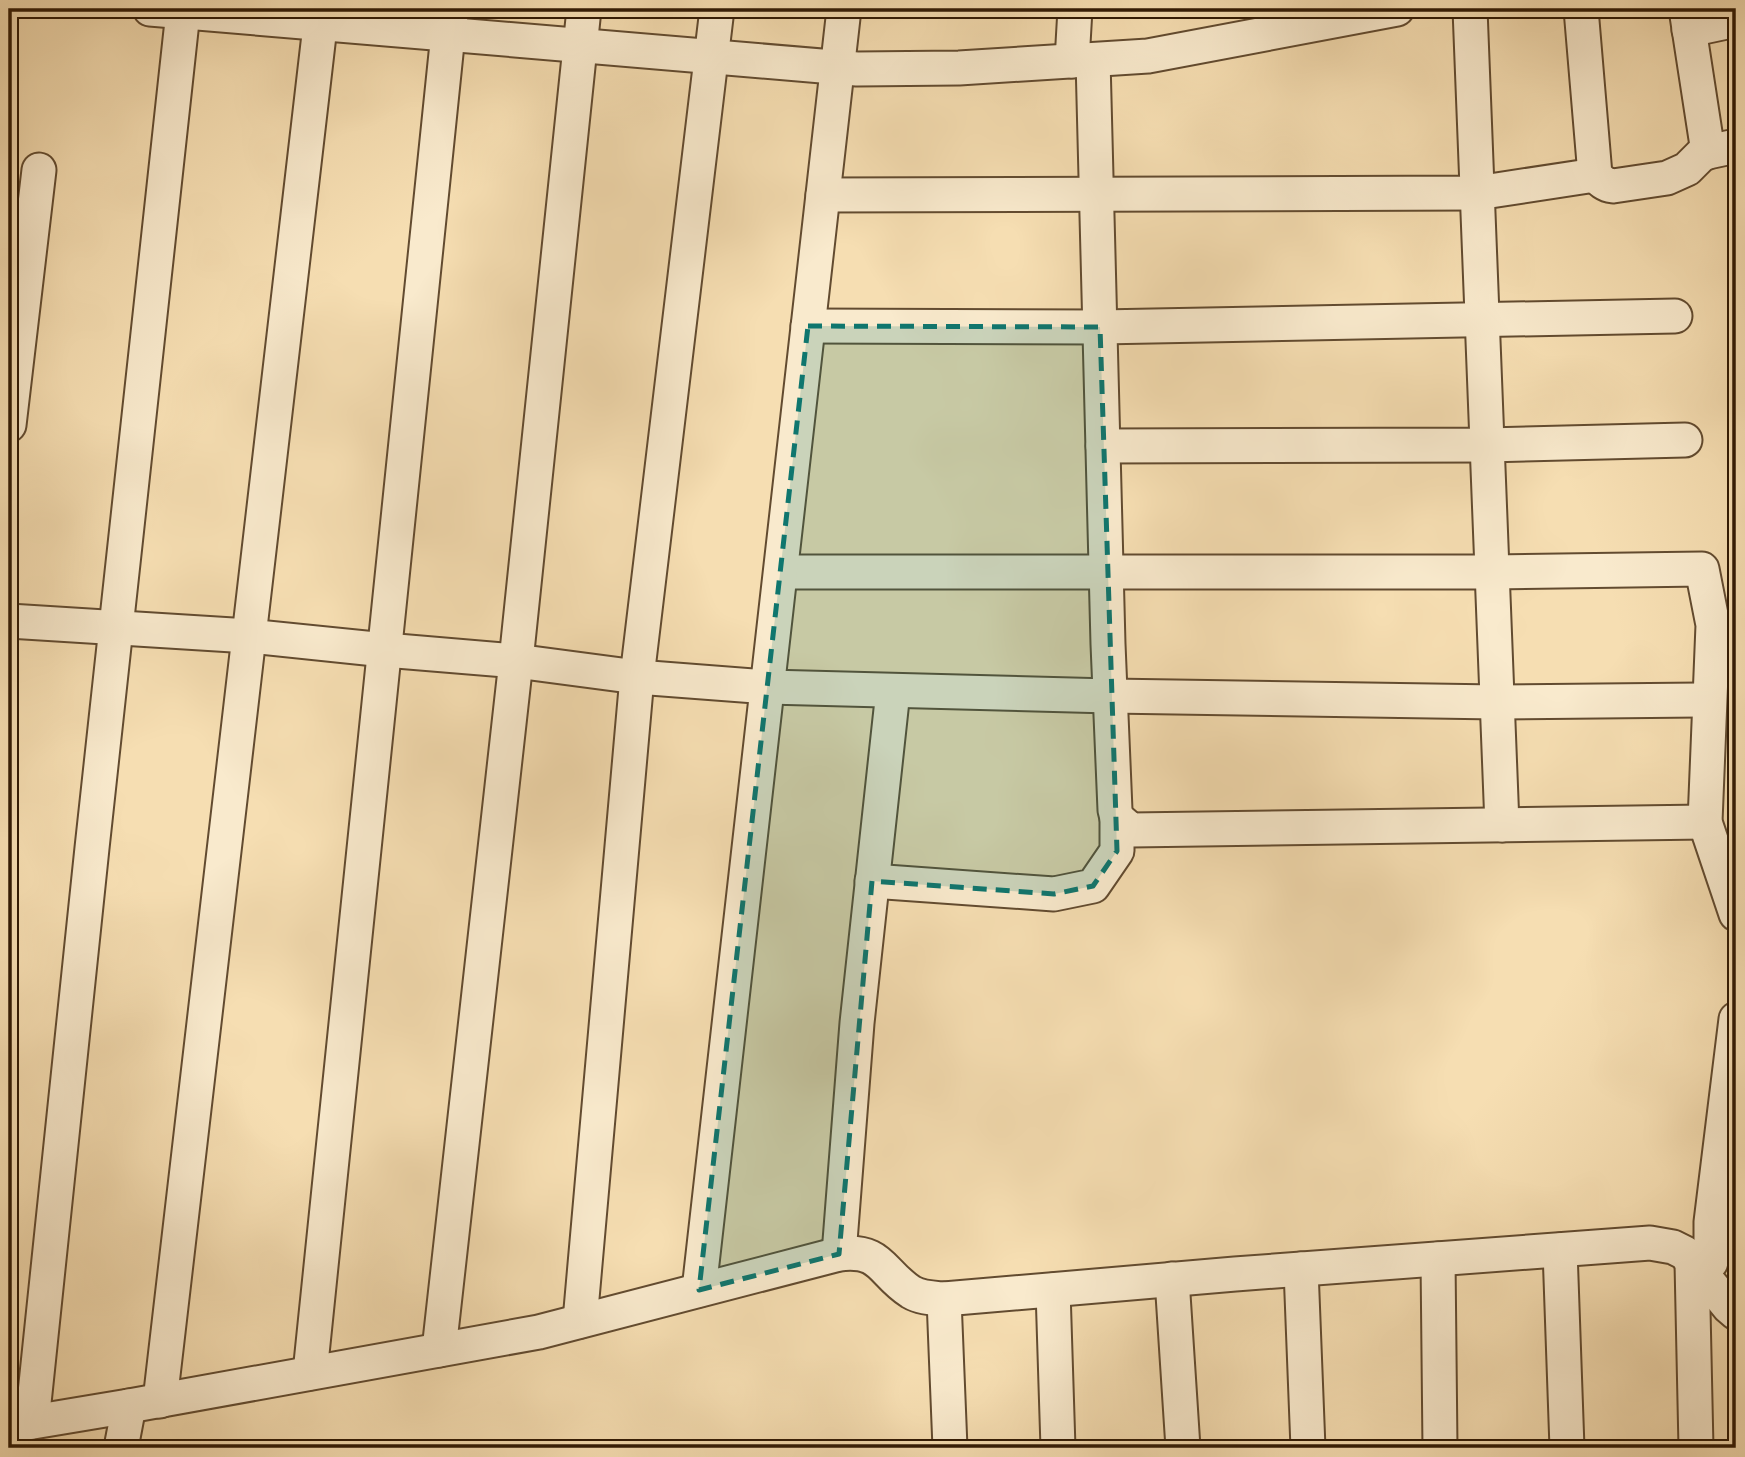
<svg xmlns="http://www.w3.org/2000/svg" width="1745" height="1457" viewBox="0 0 1745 1457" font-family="'Old Standard TT',serif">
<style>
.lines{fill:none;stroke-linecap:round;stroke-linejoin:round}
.minor-casing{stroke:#624b30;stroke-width:37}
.minor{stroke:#f9eacd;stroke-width:33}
.marked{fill:#0f766e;fill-opacity:0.2;stroke:#0f766e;stroke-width:5;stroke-dasharray:14 9;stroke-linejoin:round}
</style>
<rect width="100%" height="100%" fill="#f6deb2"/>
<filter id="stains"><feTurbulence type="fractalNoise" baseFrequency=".00286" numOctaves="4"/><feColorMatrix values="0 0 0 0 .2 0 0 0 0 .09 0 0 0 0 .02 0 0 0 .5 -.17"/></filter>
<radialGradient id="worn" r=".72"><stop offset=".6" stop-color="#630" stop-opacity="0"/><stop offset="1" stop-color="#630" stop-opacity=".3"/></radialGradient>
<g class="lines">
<defs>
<g id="minor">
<polyline points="150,9 857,69 959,68 1148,56 1397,9"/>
<polyline points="1470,9 1502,825"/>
<path d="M1581,9l14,166c6,6 10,10 18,11l54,-8 20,-9 14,-14 7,-3 28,-6"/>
<polyline points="1686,9 1708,152"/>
<polyline points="1689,30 1736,20"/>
<polyline points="1093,60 1108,644 1115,810 1117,818 1131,830 1705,822"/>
<polyline points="1072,61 1075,9"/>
<polyline points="823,195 1477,193 1595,175"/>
<polyline points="808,326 1100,327 1675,316"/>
<polyline points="9,425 39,170"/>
<polyline points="1103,446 1487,445 1685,440"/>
<polyline points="781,572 1492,572 1702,569 1713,625 1705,822 1736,914"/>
<polyline points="9,621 249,636 385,650 516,661 637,677 768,687 1110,696 1497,702 1700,700"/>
<polyline points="872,881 1054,894 1093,886 1117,851 1117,818"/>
<polyline points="1560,1250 1567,1448"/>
<polyline points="839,1254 857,1023 893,691"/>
<polyline points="1438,1259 1440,1448"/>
<polyline points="1711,1262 1711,1222 1736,1019"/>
<polyline points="1692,1263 1696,1448"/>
<polyline points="1301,1269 1308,1448"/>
<polyline points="1172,1279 1183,1448"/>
<polyline points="699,1290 844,9"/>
<polyline points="1053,1290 1058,1448"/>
<polyline points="944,1299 950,1448"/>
<polyline points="580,1321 637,677 717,9"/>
<polyline points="439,1350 516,661 584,9"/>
<polyline points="310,1373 448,34 452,9"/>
<polyline points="160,1401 322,9"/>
<polyline points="32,1422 92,848 183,12"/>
<path d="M9,1426l120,-20 410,-74 300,-78c44,-5 41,18 72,38 10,6 22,6 33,7l291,-25 415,-31 23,4 12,6 44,54 7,6"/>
<polyline points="121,1448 129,1406"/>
</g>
</defs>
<use href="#minor" class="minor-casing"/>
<use href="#minor" class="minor"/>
</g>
<path class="marked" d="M808,326l292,1 17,524 -24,35 -39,8 -182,-13 -33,373 -140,36z"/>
<rect width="1745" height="1457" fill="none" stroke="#f6deb2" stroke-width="35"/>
<rect x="10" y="10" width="1724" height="1436" fill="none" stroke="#311a04" stroke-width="3.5"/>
<rect x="18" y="18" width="1710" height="1422" fill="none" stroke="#311a04" stroke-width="2"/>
<rect width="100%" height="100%" filter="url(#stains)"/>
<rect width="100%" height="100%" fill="url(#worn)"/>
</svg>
